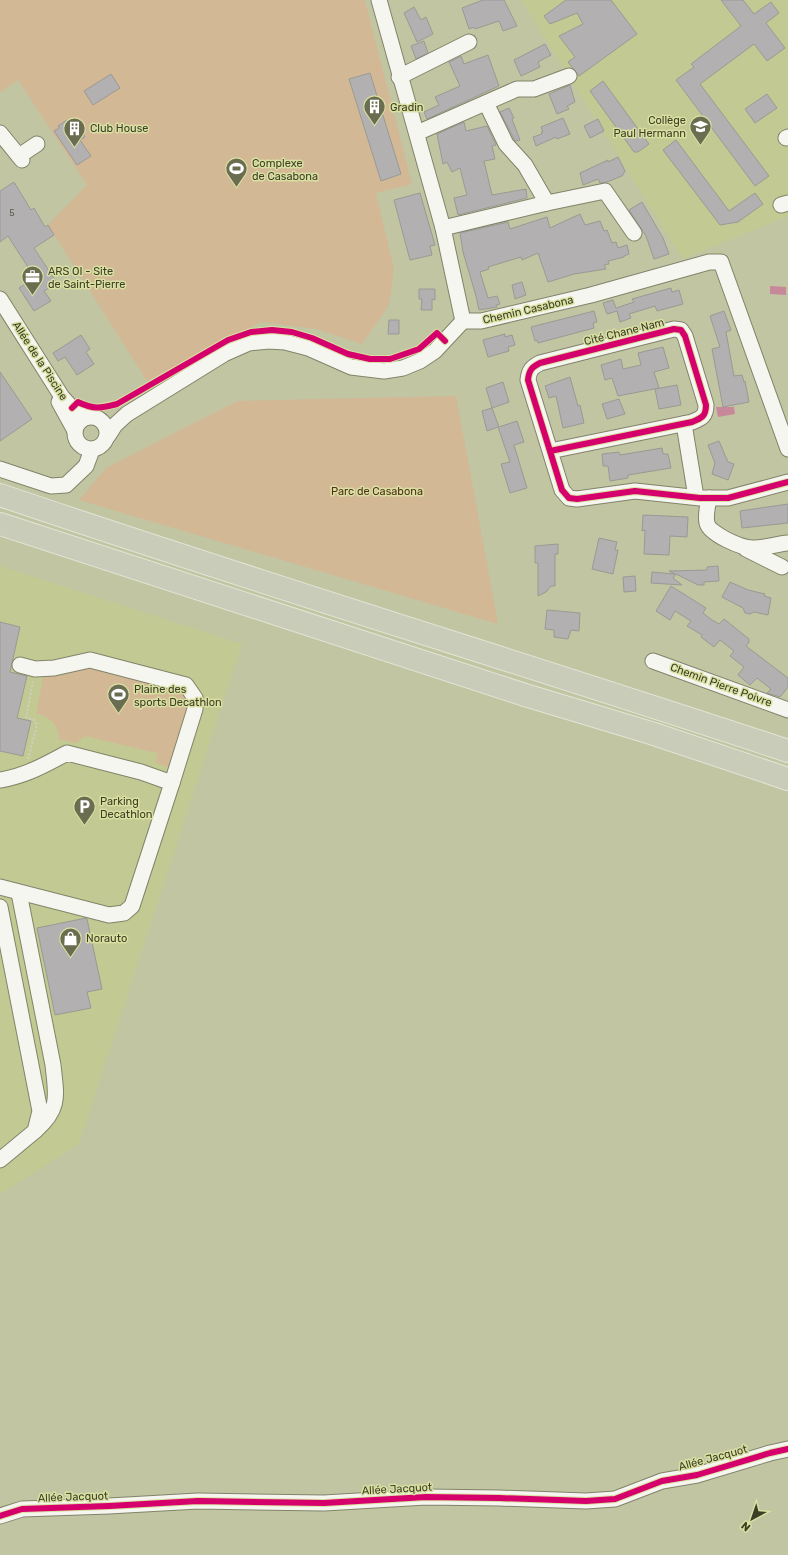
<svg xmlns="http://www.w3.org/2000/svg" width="788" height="1555" viewBox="0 0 788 1555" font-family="Rubik,sans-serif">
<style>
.built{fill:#c3c992}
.green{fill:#d3b896}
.water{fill:#c7899a}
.building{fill:#b2b0b1;stroke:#9a9a94}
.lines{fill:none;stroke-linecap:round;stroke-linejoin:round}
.minor-casing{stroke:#818469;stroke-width:17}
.highway-casing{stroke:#e3e5d5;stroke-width:24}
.path{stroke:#cfd0c5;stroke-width:2;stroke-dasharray:2 2;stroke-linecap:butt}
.minor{stroke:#f6f6f1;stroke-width:15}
.highway{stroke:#caccba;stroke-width:22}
.cycleway-casing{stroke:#d9e0a1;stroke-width:8}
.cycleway{stroke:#d6006c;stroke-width:6}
.labels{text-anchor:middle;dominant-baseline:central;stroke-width:3;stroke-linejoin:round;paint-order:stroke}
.number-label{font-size:9px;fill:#5a5a48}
.poi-label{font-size:11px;fill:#3c3e25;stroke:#d9e0a1;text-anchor:start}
.street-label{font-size:11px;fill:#3c3e25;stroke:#d9e0a1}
.park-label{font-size:11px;fill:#502e17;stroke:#d9e0a1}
</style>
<rect width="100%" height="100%" fill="#c1c5a2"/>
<g class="built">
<polygon points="521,0 788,0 788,216 683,259"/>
<polygon points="0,566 242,644 79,1144 0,1194"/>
</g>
<g class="green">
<polygon points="0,0 365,0 412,184 376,193 394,269 389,305 362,344 316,329 261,322 147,381 48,225 87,185 18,80 0,93"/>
<polygon points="456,396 498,624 79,500 106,468 237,401"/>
<path d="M82,665l111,24 -21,79 -16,-5 1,-10 -72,-17 -9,7 -17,-4c0,-13 -10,-24 -23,-25l8,-41z"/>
</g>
<g class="water">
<polygon points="770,286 786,287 786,295 770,294"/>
<polygon points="716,407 734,407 735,414 718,417"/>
</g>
<g class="building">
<polygon points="483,0 504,0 517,26 503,31 499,21 475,29 474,27 469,29 462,8"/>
<polygon points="566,0 611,0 637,34 579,76 568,62 575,57 559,36 583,24 577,13 550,24 544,16"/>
<polygon points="721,0 743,0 754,14 771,2 779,13 766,23 785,48 767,61 754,44 700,84 769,176 755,186 676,80 694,67 691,64 741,26"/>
<polygon points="414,7 421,20 426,17 433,34 417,42 404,13"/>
<polygon points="424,41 428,53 416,59 411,46"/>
<polygon points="545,44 551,55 538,62 540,67 521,76 514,60"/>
<polygon points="488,55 499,86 427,119 424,112 439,105 435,97 460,86 449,62 461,56 464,64"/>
<polygon points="370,73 401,174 381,181 349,79"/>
<polygon points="111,74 120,88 93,105 84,91"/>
<polygon points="603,81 649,144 638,152 634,152 590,91"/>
<polygon points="570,85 575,102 567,106 569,109 557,114 549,94"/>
<polygon points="767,94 777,108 755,123 745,109"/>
<polygon points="509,108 514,118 512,119 520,140 515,141 514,139 500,112"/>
<polygon points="563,118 570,134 557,139 556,137 536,146 533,137 542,134 541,132 543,132 541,127"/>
<polygon points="598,119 604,131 590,138 584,126"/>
<polygon points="67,120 72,127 77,124 85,137 80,140 91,156 77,165 54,131 59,128 58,126"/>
<polygon points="464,122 466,131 487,126 496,145 492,146 495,159 484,161 492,195 526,189 527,198 458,215 454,198 467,195 465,188 460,168 452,172 447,162 443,164 437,134"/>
<polygon points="676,140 729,211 755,193 763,204 738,222 720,225 663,150"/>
<polygon points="618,157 625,171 622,176 607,182 600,183 598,179 583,185 580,173 608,160 608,162"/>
<polygon points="14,182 31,210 34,208 45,227 48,225 54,235 34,248 57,283 44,291 51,301 34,311 19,288 35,278 8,236 0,242 0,191"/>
<polygon points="420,193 435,245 430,246 432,255 410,260 394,200"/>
<polygon points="642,202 663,238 669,254 654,259 646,236 629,210"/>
<polygon points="580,214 585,225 600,221 604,231 607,230 612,243 616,242 618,248 627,245 629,254 624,256 624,257 608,261 609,264 604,265 606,269 574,274 548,282 538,253 522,260 521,257 488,267 489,269 480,272 488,298 497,296 500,304 496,305 497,307 479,310 476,296 463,252 460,233 508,222 510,229 547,217 550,228"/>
<polygon points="522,282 526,295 515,299 512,285"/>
<polygon points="671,288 672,292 679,290 683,304 657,311 655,306 629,314 631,318 620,322 617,311 607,314 603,303 613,300 616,308 634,302 632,299"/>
<polygon points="419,289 435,289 435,300 432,299 432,310 421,310 422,299 419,299"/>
<polygon points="594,311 597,322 593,323 594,328 538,343 537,340 535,341 531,327"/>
<polygon points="724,311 731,330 726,332 734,376 742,375 744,382 745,381 749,402 723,407 712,349 720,347 710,316"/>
<polygon points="389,320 399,320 399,334 388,334"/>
<polygon points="505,334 505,337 512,335 515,345 508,347 509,351 488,357 483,340"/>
<polygon points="81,335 90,349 86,352 94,364 77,375 65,357 58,361 53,353"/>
<polygon points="663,347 669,368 654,372 659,388 618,396 612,378 605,380 601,365 621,359 623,369 641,365 638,353"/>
<polygon points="0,372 32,419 0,441"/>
<polygon points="570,377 578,406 580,405 584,423 563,428 556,396 549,398 545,386"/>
<polygon points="503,382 509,402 492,408 486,388"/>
<polygon points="677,385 681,405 659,409 655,389"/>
<polygon points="619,399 625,414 607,419 602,404"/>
<polygon points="492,408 499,427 517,421 524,442 514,445 527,488 510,493 501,464 510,462 498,427 487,431 482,411"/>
<polygon points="719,441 728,462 734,464 728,480 712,474 715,463 708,445"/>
<polygon points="662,448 663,454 668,454 671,468 628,475 628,478 610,481 608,466 603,466 602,454 619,452 620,455"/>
<polygon points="788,504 788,523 742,528 740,511"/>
<polygon points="643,515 688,517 687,537 670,536 669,555 644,554 645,530 642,531"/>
<polygon points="599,538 617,542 615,550 618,550 613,574 592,569"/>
<polygon points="558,544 558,554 555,554 555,586 551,586 546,592 538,596 538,563 535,563 535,546"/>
<polygon points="718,566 719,581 704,582 704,585 698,585 676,574 673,578 682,585 651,583 652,572 675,574 669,571 707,570 707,567"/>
<polygon points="635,576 636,591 624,592 623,577"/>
<polygon points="730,582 748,590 765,594 764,596 771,598 768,615 754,612 750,614 745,613 743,608 722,597"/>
<polygon points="671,586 706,608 703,613 712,620 719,624 724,619 749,639 749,642 746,646 788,678 788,687 780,697 767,693 771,689 757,678 750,685 738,675 744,667 730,656 734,651 720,640 714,647 701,637 702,635 687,626 691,621 675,611 670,620 656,611"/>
<polygon points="547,610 580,613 579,631 571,630 568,639 554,637 554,630 545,629"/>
<polygon points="0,622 20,627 10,672 27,676 17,718 31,721 23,756 0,751"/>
<polygon points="86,918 87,919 102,989 87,992 91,1008 55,1015 37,928"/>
</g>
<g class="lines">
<defs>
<g id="minor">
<polyline points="379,0 443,228 463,321"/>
<polyline points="399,77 469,42"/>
<polyline points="486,103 506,144 525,165 547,203"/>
<polyline points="0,133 22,160"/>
<polyline points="417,133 517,89 534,89 569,76"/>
<polyline points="786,138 788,137"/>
<polyline points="19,156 37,144"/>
<polyline points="781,205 788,203"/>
<polyline points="443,228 547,203 605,191 634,233"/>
<polyline points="0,299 62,397 72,408 85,418"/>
<polyline points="463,321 481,321 591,295 709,262 721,262 788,449"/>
<polyline points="59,402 75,431"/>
<circle cx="91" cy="433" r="16"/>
<polyline points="684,424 696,497"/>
<polyline points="108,436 115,425 127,414 224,354 249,343 269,341 285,342 308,348 351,367 384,371 403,368 420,361 435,351 463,321"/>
<path d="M550,451l142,-29c10,-4 14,-6 14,-17l-21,-69 -4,-6 -7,-1 -134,34c-8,4 -11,7 -12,17l34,110 7,8 8,1 58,-8 65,7h28l60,-16"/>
<polyline points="0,469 51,486 66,485 86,466 92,450"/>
<path d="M709,498c-1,7 -4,17 -2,25 2,11 36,26 47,25 11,0 23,-4 34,-5"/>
<polyline points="746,549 782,567"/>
<polyline points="653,661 788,710"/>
<polyline points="20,665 35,669 54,668 90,660 186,685 195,698 195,709 172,783"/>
<path d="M0,780c25,-4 45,-15 67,-27l74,19 31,11 -40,123 -8,7 -15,2 -109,-28"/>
<path d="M19,893l34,172c3,30 8,43 -17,65"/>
<polyline points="0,907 40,1111 35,1131 0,1160"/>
<polyline points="0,1516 22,1509 109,1506 198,1501 324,1503 426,1497 499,1498 586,1501 615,1499 662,1481 697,1475 770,1453 788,1449"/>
</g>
<g id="highway">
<path d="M0,495c261,89 526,169 788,256"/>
<polyline points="0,524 525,695 651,733 788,779"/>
</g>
</defs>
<use href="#minor" class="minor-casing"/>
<use href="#highway" class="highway-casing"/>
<polyline class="path" points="28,759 37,725 34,720 26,717 33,682"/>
<use href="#minor" class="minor"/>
<use href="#highway" class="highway"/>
<defs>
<g id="cycleway">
<path d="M72,408l6,-6c16,8 23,6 39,2l111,-64 23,-8 21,-2 20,2 20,6 36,16 22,5h20l29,-10 18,-16 8,8"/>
<path d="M550,451l142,-29c10,-4 14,-6 14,-17l-21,-69 -4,-6 -7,-1 -134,34c-8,4 -11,7 -12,17l34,110 7,8 8,1 58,-8 65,7h28l60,-16"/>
<polyline points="0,1516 22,1509 109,1506 198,1501 324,1503 426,1497 499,1498 586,1501 615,1499 662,1481 697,1475 770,1453 788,1449"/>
</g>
</defs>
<use href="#cycleway" class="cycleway-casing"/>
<use href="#cycleway" class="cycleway"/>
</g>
<defs>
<symbol id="building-pin" viewBox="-11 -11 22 30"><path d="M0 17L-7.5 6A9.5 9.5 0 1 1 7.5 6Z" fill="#6b6d51" stroke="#d9e0a1"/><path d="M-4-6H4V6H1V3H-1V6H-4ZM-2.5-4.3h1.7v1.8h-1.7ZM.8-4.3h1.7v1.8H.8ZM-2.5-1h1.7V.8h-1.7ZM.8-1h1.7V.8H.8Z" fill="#fff"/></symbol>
<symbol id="school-pin" viewBox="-11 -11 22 30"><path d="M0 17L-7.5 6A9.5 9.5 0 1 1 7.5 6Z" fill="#6b6d51" stroke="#d9e0a1"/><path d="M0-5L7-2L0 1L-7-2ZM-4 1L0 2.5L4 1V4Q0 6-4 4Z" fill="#fff"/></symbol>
<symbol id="stadium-pin" viewBox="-11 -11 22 30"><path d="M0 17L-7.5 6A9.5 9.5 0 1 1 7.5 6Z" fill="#6b6d51" stroke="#d9e0a1"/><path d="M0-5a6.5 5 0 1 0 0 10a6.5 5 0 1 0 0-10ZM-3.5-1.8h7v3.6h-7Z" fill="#fff"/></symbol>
<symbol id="office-pin" viewBox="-11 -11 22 30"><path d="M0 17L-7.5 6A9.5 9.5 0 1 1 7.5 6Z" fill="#6b6d51" stroke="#d9e0a1"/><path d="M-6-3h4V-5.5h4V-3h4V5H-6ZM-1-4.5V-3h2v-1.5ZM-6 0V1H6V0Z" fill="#fff"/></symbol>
<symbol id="parking-pin" viewBox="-11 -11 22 30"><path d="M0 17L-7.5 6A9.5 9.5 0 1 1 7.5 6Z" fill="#6b6d51" stroke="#d9e0a1"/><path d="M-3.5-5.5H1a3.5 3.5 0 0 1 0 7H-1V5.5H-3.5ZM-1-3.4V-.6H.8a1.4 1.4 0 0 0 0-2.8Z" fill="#fff"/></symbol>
<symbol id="shop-pin" viewBox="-11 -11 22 30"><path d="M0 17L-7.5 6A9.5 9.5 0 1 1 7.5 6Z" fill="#6b6d51" stroke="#d9e0a1"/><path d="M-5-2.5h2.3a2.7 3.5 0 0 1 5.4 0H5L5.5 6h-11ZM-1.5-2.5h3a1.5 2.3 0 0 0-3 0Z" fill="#fff"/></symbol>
</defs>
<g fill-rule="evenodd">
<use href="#building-pin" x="362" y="94" width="25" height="34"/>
<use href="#school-pin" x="688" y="114" width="25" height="34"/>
<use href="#building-pin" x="62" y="116" width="25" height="34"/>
<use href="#stadium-pin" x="224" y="156" width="25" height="34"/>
<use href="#office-pin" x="20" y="264" width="25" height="34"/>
<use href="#stadium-pin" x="106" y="682" width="25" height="34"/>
<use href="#parking-pin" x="72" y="794" width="25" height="34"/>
<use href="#shop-pin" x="58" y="926" width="25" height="34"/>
</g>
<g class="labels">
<g class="number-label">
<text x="12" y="213">5</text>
</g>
<g class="poi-label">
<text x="390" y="107">Gradin</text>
<text x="686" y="120" text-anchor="end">Collège<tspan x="686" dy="13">Paul Hermann</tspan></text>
<text x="90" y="128">Club House</text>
<text x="252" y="163">Complexe<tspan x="252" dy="13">de Casabona</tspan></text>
<text x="48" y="271">ARS OI - Site<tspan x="48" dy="13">de Saint-Pierre</tspan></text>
<text x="134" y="689">Plaine des<tspan x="134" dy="13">sports Decathlon</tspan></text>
<text x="100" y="801">Parking<tspan x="100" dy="13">Decathlon</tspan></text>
<text x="86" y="938">Norauto</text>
</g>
<g class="street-label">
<text transform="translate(528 310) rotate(-13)">Chemin Casabona</text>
<text transform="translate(624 332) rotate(-14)">Cité Chane Nam</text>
<text transform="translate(40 361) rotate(57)">Allée de la Piscine</text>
<text transform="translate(721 685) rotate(20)">Chemin Pierre Poivre</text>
<text transform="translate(713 1458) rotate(-15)">Allée Jacquot</text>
<text transform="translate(397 1489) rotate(-3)">Allée Jacquot</text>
<text transform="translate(73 1497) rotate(-2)">Allée Jacquot</text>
</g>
<g class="park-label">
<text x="377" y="491">Parc de Casabona</text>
</g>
</g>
<g transform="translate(752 1519) rotate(220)" stroke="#d9e0a1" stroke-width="3" paint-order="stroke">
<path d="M0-3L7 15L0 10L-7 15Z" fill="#3c3e25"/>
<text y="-6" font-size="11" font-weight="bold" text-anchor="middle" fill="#3c3e25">N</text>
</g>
</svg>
